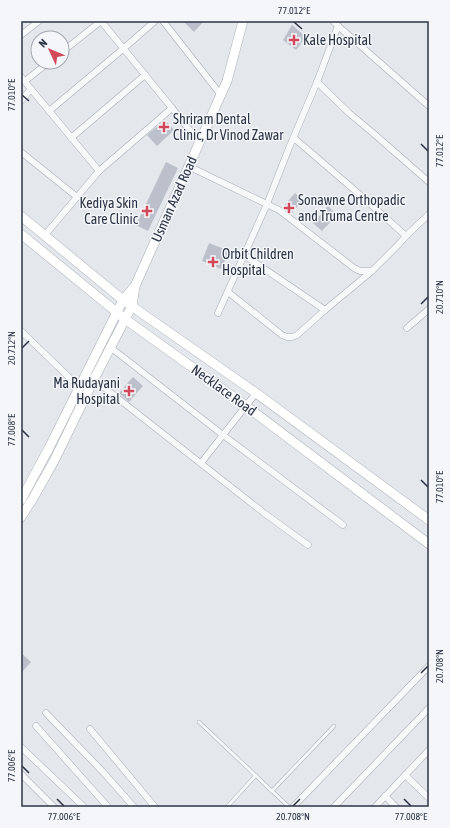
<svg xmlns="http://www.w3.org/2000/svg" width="450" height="828" viewBox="0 0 450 828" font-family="'Asap Condensed',sans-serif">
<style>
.building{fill:#bbc0ca}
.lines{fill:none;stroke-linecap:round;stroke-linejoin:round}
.service-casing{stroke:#a9aeb7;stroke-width:4}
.minor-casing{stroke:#a9aeb7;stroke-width:7}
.secondary-casing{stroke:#a9aeb7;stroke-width:10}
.service{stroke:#f7f8fa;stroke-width:3}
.minor{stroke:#f7f8fa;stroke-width:6}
.secondary{stroke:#fff;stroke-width:9}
.ticks{fill:none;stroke:#2b3445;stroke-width:1.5}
.poi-dot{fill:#d1495b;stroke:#f4f6f9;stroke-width:1.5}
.labels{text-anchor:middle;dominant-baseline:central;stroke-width:3;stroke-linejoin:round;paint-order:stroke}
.poi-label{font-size:14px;fill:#2b3445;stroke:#f4f6f9;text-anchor:start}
.street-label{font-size:14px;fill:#2b3445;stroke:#f4f6f9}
.neatline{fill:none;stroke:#2b3445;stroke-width:1.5}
.ticks-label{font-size:10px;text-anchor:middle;fill:#2b3445}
</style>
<rect width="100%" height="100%" fill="#e4e7ec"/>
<g class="building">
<polygon points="183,21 204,21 194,32"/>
<polygon points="292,25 306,37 296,50 283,40"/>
<polygon points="165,120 174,130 157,146 147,135"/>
<polygon points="166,162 178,168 148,231 136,225"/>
<polygon points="295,193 303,200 291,214 283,207"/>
<polygon points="328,206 337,215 322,231 313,223"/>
<polygon points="209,243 229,251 221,269 202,261"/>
<polygon points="133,377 143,386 129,402 119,393"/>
<polygon points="21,653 31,662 21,673"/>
</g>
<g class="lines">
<defs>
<g id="service">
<polyline points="199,722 289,807"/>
<polyline points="272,791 334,726"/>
<polyline points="227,807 256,775"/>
</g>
<g id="minor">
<polyline points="101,21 172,108"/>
<polyline points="163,21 221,95"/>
<polyline points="338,26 429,106"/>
<polyline points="21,35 39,21"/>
<polyline points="62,52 101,21"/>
<polyline points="21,77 99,171 45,235"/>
<polyline points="25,81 49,62"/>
<polyline points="317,82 349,113 373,133 429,182"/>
<polyline points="21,101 31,89"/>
<polyline points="49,111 123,49 155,21"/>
<polyline points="71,138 145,75"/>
<polyline points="294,138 366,200 406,236"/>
<polyline points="21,152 77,197"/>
<polyline points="188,166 279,210 354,268 360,271 372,271 398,245 406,236 429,214"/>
<polyline points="99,171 172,108 200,143"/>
<polyline points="244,255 325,310"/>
<polyline points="228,292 282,335 287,337 292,337 297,335 325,310 372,271"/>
<polyline points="218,313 267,204 289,148 317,82 338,26 333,21"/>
<polyline points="407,328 429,309"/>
<polyline points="21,331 79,387"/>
<polyline points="110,347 223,435 343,525"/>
<polyline points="92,378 264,513 308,545"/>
<polyline points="201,463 256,393"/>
<polyline points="46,713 103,772 134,807"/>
<polyline points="36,726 108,807"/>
<polyline points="90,729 155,807"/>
<polyline points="21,747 84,807"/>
<polyline points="21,774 54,807"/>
<polyline points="405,775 429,798"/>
<polyline points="385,796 396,807"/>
<polyline points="293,807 429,666"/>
<polyline points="334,807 429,708"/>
<polyline points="375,807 429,750"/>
</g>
<g id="secondary">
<polyline points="21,216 123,300 256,393 429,520"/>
<polyline points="21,234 125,319 246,406 429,544"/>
<polyline points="21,500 49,448 123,300 135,286 227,81 243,21"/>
<polyline points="21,517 32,500 54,461 94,379 132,306 135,286"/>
</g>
</defs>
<use href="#service" class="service-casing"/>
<use href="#minor" class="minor-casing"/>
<use href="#secondary" class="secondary-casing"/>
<use href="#service" class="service"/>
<use href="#minor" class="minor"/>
<use href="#secondary" class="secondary"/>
</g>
<path class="ticks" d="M294,22l8,7M22,95l7,6M421,144l7,7M421,304l7,-7M22,348l7,-7M22,430l7,7M421,480l7,7M421,673l7,-7M22,766l7,7M57,799l7,7M404,799l7,7M293,806l7,-7"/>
<g class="poi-dot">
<path d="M292 34h4v4h4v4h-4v4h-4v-4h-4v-4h4z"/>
<path d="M162 121h4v4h4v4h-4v4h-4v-4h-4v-4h4z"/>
<path d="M287 202h4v4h4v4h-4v4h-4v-4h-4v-4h4z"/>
<path d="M145 205h4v4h4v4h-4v4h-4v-4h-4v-4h4z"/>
<path d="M211 256h4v4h4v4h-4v4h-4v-4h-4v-4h4z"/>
<path d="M127 385h4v4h4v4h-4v4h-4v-4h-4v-4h4z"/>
</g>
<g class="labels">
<g class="poi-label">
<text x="303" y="40">Kale Hospital</text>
<text x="173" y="119">Shriram Dental<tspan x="173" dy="16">Clinic, Dr Vinod Zawar</tspan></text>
<text x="298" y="200">Sonawne Orthopadic<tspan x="298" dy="16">and Truma Centre</tspan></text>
<text x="138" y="203" text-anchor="end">Kediya Skin<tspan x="138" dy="16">Care Clinic</tspan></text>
<text x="222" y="254">Orbit Children<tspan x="222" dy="16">Hospital</tspan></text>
<text x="120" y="383" text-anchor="end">Ma Rudayani<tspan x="120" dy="16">Hospital</tspan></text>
</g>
<g class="street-label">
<text transform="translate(174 199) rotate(-66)">Usman Azad Road</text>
<text transform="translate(224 390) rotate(36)">Necklace Road</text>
</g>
</g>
<rect width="450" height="828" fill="none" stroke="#f4f6f9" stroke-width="44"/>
<g transform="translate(50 50) rotate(314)"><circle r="19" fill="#f4f6f9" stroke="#a4a8b1"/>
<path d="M0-3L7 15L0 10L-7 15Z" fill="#d1495b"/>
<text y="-6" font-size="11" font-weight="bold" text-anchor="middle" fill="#2b3445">N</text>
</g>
<rect x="22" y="22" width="406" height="784" class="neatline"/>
<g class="ticks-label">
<text x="294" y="14">77.012°E</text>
<text transform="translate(11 95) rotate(-90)" y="4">77.010°E</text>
<text transform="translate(439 151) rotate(-90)" y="4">77.012°E</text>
<text transform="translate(439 297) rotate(-90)" y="4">20.710°N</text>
<text transform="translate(11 348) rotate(-90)" y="4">20.712°N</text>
<text transform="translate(11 430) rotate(-90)" y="4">77.008°E</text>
<text transform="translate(439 487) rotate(-90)" y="4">77.010°E</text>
<text transform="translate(439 666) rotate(-90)" y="4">20.708°N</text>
<text transform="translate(11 766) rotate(-90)" y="4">77.006°E</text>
<text x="64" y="820">77.006°E</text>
<text x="293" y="820">20.708°N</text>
<text x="411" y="820">77.008°E</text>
</g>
</svg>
